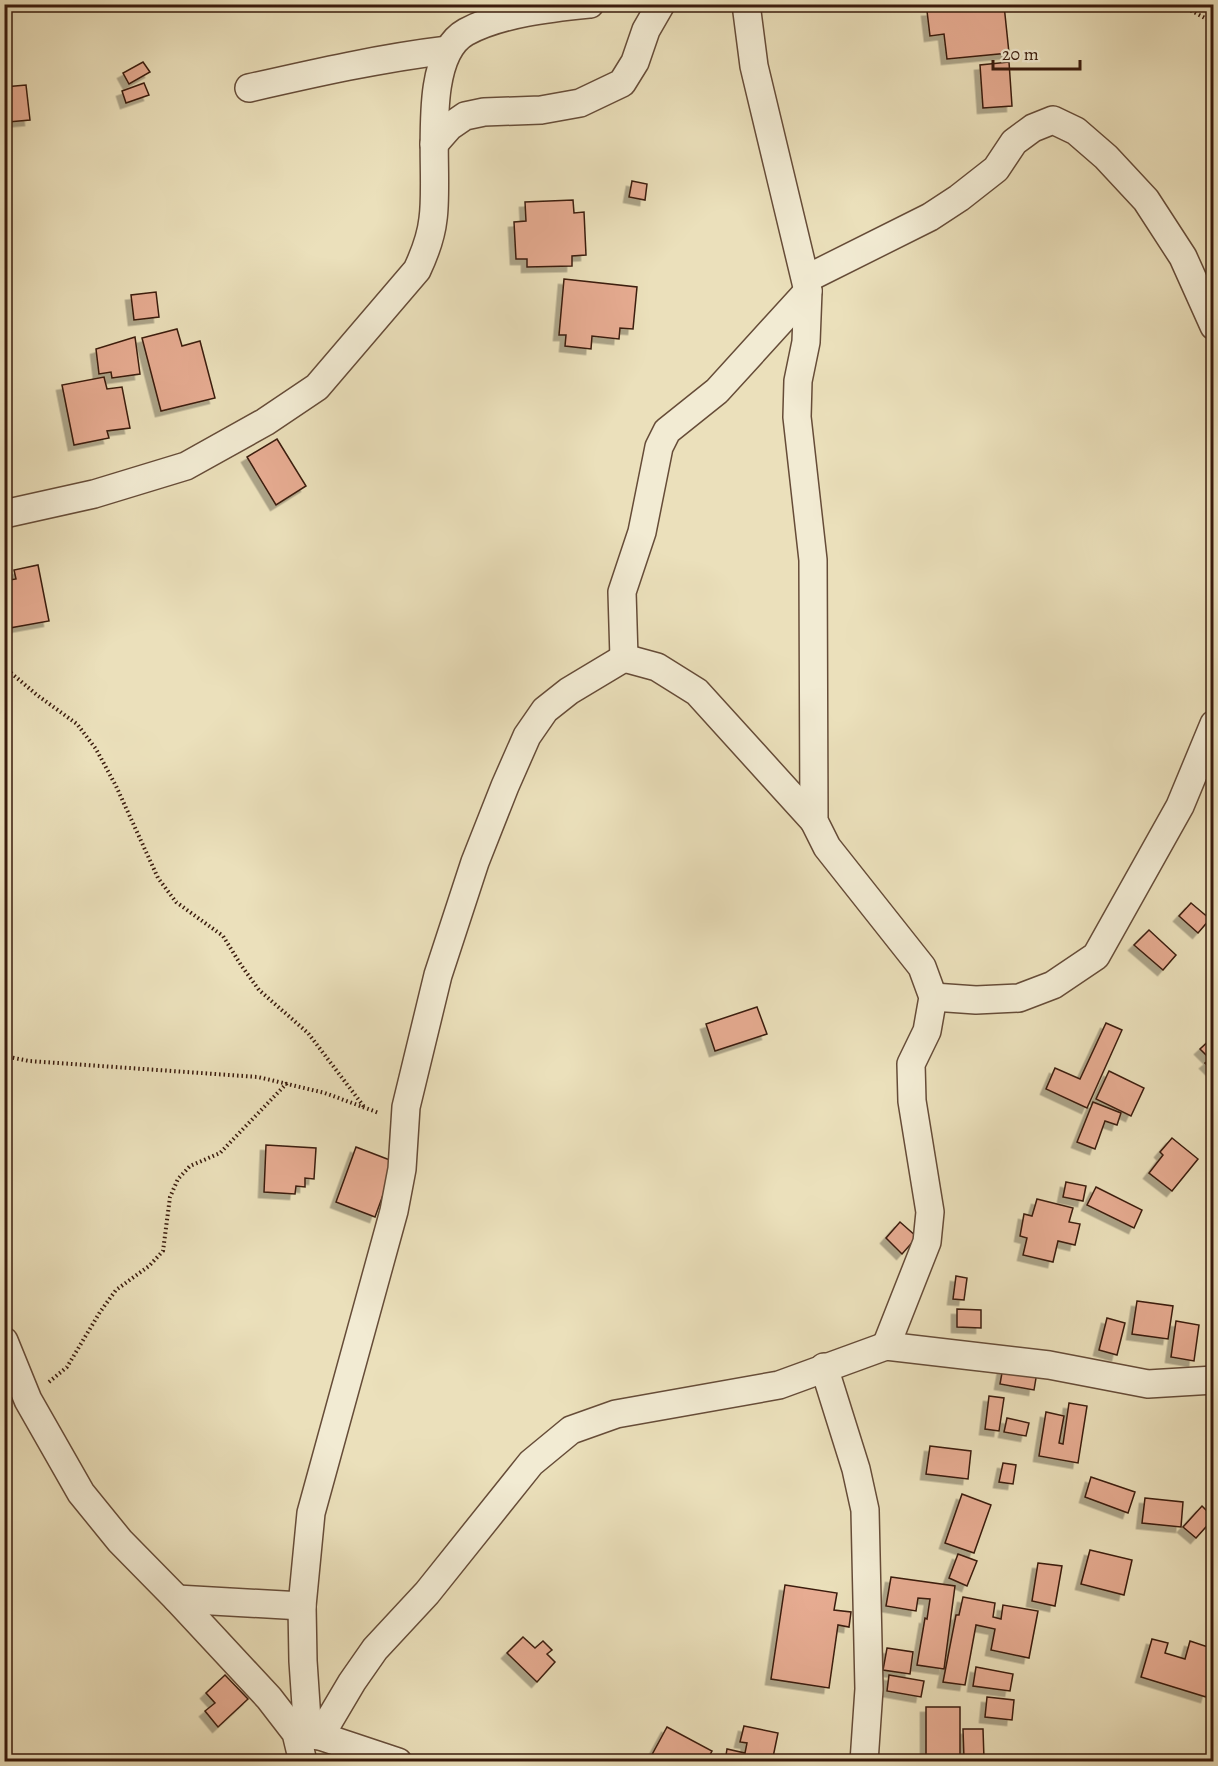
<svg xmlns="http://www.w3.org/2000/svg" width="1218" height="1766" viewBox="0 0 1218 1766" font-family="Alegreya,serif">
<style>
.building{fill:#e7ac92;stroke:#3a1b0d;stroke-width:1.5;filter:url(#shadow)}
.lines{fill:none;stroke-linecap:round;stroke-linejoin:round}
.street-casing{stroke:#664c38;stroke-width:30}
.path{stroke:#3a1b0d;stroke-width:4;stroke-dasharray:1.5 3;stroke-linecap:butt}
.street{stroke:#f2ebd3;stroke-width:27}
</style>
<defs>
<filter id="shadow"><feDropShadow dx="-5.5" dy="5.5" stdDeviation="0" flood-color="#0004"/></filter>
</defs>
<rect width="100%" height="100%" fill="#ebe0bb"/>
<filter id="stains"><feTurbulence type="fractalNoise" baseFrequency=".00333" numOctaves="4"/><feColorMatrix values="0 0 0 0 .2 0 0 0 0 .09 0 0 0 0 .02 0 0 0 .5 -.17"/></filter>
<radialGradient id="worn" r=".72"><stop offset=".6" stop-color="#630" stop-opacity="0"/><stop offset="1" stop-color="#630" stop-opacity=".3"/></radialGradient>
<g class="building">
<polygon points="941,4 983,4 983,7 1004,5 1009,53 947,59 944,34 930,36 927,11 942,10"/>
<polygon points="143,62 150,72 129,84 123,73"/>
<polygon points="1009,62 1012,106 983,108 980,65"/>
<polygon points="144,83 149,95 126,103 122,91"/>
<polygon points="26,85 30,120 8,122 4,87"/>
<polygon points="632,181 647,184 645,200 629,197"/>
<polygon points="573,200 574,213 584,212 586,255 572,256 572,266 527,267 527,259 516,259 514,222 526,221 525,202"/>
<polygon points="564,279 637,287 633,329 620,328 619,339 592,336 591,349 565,346 566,335 559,335"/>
<polygon points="156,292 159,317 134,320 131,295"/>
<polygon points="177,329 182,346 200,341 215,398 161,411 142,338"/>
<polygon points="135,337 140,374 112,378 111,372 99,374 96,349"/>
<polygon points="104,377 107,389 122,387 130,428 107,431 109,438 74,445 62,385"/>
<polygon points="277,439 306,486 276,505 247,457"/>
<polygon points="38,565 49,621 4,629 4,581 16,579 14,570"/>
<polygon points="1191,903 1210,919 1198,933 1179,916"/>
<polygon points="1149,930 1176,955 1163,970 1134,945"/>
<polygon points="757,1007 767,1034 715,1051 706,1024"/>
<polygon points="1106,1023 1122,1030 1087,1108 1046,1089 1055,1068 1080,1079"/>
<polygon points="1214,1036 1214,1072 1205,1063 1210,1059 1200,1049"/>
<polygon points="1109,1071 1144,1088 1131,1116 1096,1099"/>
<polygon points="1093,1102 1121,1113 1117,1125 1105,1121 1095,1149 1077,1142"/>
<polygon points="1172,1138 1198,1159 1172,1191 1149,1173 1163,1155 1160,1152"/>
<polygon points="266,1145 316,1148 314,1179 305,1178 305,1187 296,1186 295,1194 264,1192"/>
<polygon points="356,1147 395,1162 375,1217 336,1202"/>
<polygon points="1066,1182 1086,1186 1083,1201 1063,1197"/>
<polygon points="1096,1187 1142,1210 1134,1228 1087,1205"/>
<polygon points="1037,1199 1073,1208 1069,1222 1080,1224 1075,1245 1058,1241 1053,1262 1023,1255 1027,1238 1020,1236 1024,1214 1032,1216"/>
<polygon points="900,1222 917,1237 902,1254 886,1238"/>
<polygon points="956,1276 967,1278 964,1300 953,1299"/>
<polygon points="1137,1301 1173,1306 1168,1339 1132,1334"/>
<polygon points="957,1309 981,1310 981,1328 957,1327"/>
<polygon points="1107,1318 1125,1323 1117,1355 1099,1350"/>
<polygon points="1176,1321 1199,1325 1194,1361 1171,1357"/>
<polygon points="1003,1367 1037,1372 1034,1390 1000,1384"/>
<polygon points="989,1396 1004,1398 999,1431 985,1429"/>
<polygon points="1069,1403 1087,1406 1078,1463 1039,1456 1046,1412 1064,1416 1059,1443 1063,1444"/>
<polygon points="1007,1418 1029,1423 1026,1436 1004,1432"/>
<polygon points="930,1446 971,1451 968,1479 926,1474"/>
<polygon points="1003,1463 1016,1465 1013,1484 999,1482"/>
<polygon points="1091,1477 1135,1492 1128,1513 1085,1497"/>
<polygon points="962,1494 991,1505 974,1553 945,1543"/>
<polygon points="1145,1498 1183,1502 1181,1527 1142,1523"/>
<polygon points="1202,1506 1214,1518 1196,1538 1183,1527"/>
<polygon points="1090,1550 1132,1560 1124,1595 1081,1584"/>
<polygon points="958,1554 977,1561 967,1586 949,1578"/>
<polygon points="1038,1563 1062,1566 1055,1606 1032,1601"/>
<polygon points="891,1577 955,1586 944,1669 917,1665 925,1618 927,1619 930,1599 918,1598 916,1611 886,1606"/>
<polygon points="785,1585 837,1593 834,1610 851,1612 849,1627 838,1625 829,1688 771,1679"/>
<polygon points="963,1597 995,1603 993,1617 1001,1619 1003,1605 1038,1611 1029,1658 991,1650 995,1629 976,1625 965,1685 943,1682 956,1615 959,1615"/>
<polygon points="523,1637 535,1648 543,1641 552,1650 547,1654 555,1662 537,1682 507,1653"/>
<polygon points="1152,1639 1168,1643 1165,1653 1185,1659 1190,1641 1214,1649 1214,1670 1206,1697 1141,1677"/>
<polygon points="887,1648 913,1652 910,1674 883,1670"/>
<polygon points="976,1667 1013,1674 1010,1691 973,1686"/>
<polygon points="225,1675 248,1699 218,1727 205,1711 215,1703 206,1693"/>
<polygon points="889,1675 924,1681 921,1697 887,1691"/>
<polygon points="987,1697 1014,1700 1012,1720 985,1717"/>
<rect x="926" y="1707" width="34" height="55"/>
<polygon points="744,1726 778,1733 772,1762 725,1762 727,1749 745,1753 747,1743 740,1742"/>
<polygon points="667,1727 712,1751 706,1762 648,1762"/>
<polygon points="963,1729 983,1729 984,1759 964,1759"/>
<polygon points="1023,1755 1023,1762 992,1762 992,1756"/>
</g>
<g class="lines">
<defs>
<g id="street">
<polyline points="746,4 754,66 808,291 806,342 798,381 797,417 813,560 814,821 827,847 922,967 933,997 927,1031 911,1064 912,1101 930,1212 927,1242 886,1346"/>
<path d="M249,88c66,-15 132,-30 199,-38"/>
<polyline points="434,144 449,127 465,116 484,112 541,110 580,103 622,83 635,62 646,30 661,4"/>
<polyline points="806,279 930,217 959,198 996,169 1014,142 1033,128 1053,120 1076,131 1106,157 1146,200 1183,257 1214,326"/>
<path d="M4,514l90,-20 92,-28 79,-44 52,-35 100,-117c8,-17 14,-32 16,-51 7,-47 -14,-161 33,-187 35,-19 85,-24 124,-28"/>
<polyline points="624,658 622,592 642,532 659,447 667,431 717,391 808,291"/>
<polyline points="933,997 976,1000 1019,998 1053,985 1096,956 1180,806 1214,724"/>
<polyline points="4,1341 28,1400 81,1493 120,1541 177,1599 269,1698 296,1733 303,1762"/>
<polyline points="824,1367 856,1469 865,1510 869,1689 864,1762"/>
<polyline points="177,1599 302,1606"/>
<polyline points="304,1734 320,1736 398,1762"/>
<polyline points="308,1735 303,1661 302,1606 311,1513 394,1211 402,1169 406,1107 438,975 475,862 505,786 527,736 545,710 569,691 624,658 657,667 697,692 814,821"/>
<polyline points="320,1736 352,1682 375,1649 427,1593 531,1463 571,1430 616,1414 779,1385 886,1346 1049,1365 1148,1384 1214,1380"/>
</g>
</defs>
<use href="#street" class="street-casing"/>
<g class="path">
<polyline points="1179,4 1214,23"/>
<polyline points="4,667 37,695 77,724 96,749 116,786 158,878 176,902 223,936 241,965 259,990 308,1033 365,1108"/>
<polyline points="4,1056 29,1061 258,1077 325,1093 379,1113"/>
<polyline points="49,1382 67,1367 100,1312 116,1290 149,1266 163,1251 170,1197 178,1179 190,1166 220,1153 287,1083"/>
</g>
<use href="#street" class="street"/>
</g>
<rect width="1218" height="1766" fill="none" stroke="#ebe0bb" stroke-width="24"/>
<rect x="6" y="6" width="1206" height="1754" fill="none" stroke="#3a1b0d" stroke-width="3"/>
<rect x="12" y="12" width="1194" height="1742" fill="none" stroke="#3a1b0d" stroke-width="1.5"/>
<path d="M993 60v9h87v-9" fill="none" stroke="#3a1b0d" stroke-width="3"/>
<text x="1002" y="60" font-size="18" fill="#3a1b0d" stroke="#f2ebd3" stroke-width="4.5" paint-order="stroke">20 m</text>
<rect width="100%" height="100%" filter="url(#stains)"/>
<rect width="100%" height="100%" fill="url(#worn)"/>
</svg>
